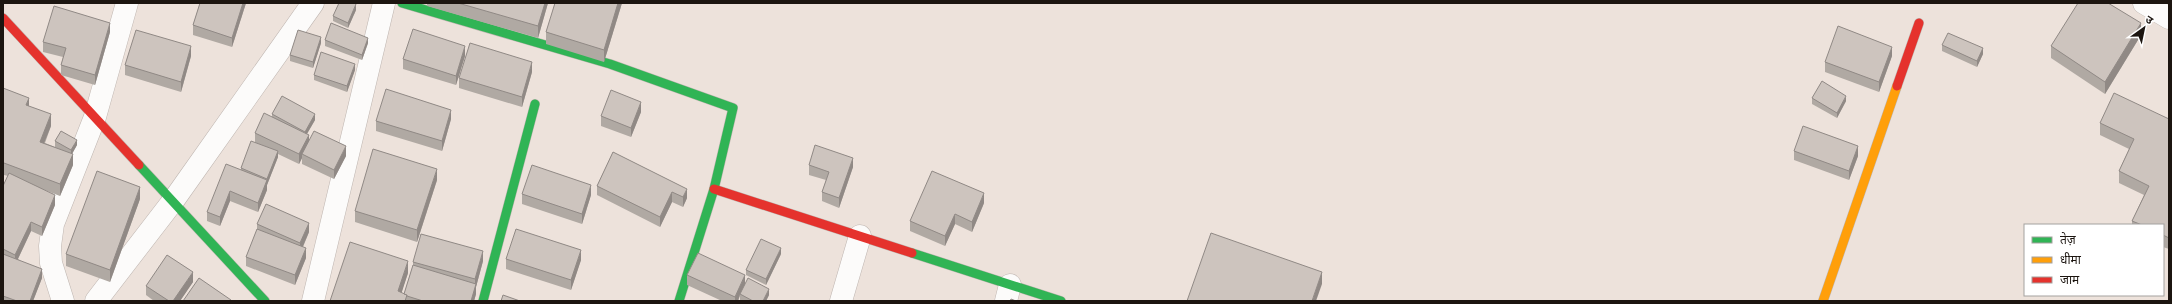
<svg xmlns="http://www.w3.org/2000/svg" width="2172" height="304" viewBox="0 0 2172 304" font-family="Inter,'Noto Sans Devanagari',sans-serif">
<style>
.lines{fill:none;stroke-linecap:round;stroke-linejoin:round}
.street-casing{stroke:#beb5b0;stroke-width:23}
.fast-casing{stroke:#beb5b0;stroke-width:10}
.slow-casing{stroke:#beb5b0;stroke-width:10}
.jam-casing{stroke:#beb5b0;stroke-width:10}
.street{stroke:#fcfbfa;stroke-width:22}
.fast{stroke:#30b455;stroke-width:9}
.slow{stroke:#ff9f0a;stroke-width:9}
.jam{stroke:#e5322d;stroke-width:9}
.wall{fill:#b0a9a3}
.shaded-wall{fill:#908985}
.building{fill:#cdc4be;stroke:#908985}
</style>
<rect width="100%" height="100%" fill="#ede2db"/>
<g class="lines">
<defs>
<g id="street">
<polyline points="2144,3 2169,18"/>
<polyline points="63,301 51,263 50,246 53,224 95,117 127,3"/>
<polyline points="96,301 173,201 313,3"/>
<polyline points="313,301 384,3"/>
<polyline points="841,301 860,236"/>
<polyline points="1006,301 1010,285"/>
</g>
<g id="fast">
<polyline points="402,3 610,64 733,108 714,189 679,301"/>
<polyline points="139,165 265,301"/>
<polyline points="912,253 1061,301"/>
<polyline points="483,301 535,104"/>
</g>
<polyline id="slow" points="1823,301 1897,86"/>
<g id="jam">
<polyline points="3,18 139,165"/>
<polyline points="1897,86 1919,23"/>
<polyline points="714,189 912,253"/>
</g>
</defs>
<use href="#street" class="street-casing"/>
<use href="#fast" class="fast-casing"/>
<use href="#slow" class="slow-casing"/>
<use href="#jam" class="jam-casing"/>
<use href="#street" class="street"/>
<use href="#fast" class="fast"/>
<use href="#slow" class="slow"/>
<use href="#jam" class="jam"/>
</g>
<g class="wall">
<polygon points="200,3 246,3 232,47 193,35 193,25"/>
<polygon points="427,3 548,3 538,38 427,6"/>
<polygon points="622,3 604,62 546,44 546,32"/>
<polygon points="356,10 348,28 333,21 333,16"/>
<polygon points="110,32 95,85 61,75 61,65 63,57 43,52 43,42"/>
<polygon points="2141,35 2105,94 2051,58 2051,46"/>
<polygon points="325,40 368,43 362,60 325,46"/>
<polygon points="321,43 313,68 290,61 290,55"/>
<polygon points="1942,45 1983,54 1977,67 1942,51"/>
<polygon points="191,56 181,92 125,75 125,65"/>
<polygon points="465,56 456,85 403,69 403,59"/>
<polygon points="1892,56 1879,92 1825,72 1825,62"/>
<polygon points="355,70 347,92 314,80 314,75"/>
<polygon points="532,72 522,107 459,88 459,78"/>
<polygon points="3,88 29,106 51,126 45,143 55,147 55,141 77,145 72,153 73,165 60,196 42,189 55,205 42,236 31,231 18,259 42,278 33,301 3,301 3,186 8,176 4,175"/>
<polygon points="1812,98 1846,101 1837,118 1812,104"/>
<polygon points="641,112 631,137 601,126 601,116"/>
<polygon points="272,114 315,120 307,134 309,141 346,156 334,179 302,164 302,158 299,164 278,154 278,157 267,185 267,190 258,212 230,201 220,226 207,221 207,212 241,170 241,168 255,142 255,133 272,117"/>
<polygon points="451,119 442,151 376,131 376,121"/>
<polygon points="2169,119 2169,249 2163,247 2163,225 2132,225 2132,221 2144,195 2119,183 2119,171 2129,149 2100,135 2100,123"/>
<polygon points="1794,151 1858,156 1849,180 1794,160"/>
<polygon points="613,152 687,198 683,207 672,202 660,227 597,195 597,186"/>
<polygon points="809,165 853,167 839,208 822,201 822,192 826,180 809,175"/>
<polygon points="437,180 417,242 355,222 355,211"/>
<polygon points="522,194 591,195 582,224 522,204"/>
<polygon points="140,199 110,282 66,266 66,254"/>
<polygon points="984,203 972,232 955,224 945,246 910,231 910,221"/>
<polygon points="257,224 309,232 303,247 306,258 295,285 246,266 246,257 257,230"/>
<polygon points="781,254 766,285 746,275 746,270"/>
<polygon points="506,259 581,260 571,290 506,269"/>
<polygon points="483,261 476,287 476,294 474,301 330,301 408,273 401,293 404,294 413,265 413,262"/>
<polygon points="687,275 745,285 769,295 766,301 742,301 740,300 740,296 738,301 722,301 687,285"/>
<polygon points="193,282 180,301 154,301 146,295 146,286"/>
</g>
<g class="shaded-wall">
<polygon points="243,3 246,3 232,47 232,38"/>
<polygon points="545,3 548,3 538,38 538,26"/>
<polygon points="618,3 622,3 604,62 604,50"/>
<polygon points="356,4 356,10 348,28 348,23"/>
<polygon points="110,23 110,32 95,85 95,75"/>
<polygon points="2141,23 2141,35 2105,94 2105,82"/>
<polygon points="321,37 321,43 313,68 313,62"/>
<polygon points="368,38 368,43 362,60 362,55"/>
<polygon points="191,46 191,56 181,92 181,82"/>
<polygon points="465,46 465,56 456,85 456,76"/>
<polygon points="1892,47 1892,56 1879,92 1879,82"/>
<polygon points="1983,48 1983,54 1977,67 1977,61"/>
<polygon points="532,62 532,72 522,107 522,97"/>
<polygon points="355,64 355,70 347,92 347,86"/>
<polygon points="1846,96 1846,101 1837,118 1837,113"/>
<polygon points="29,98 29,110 26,105"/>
<polygon points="641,102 641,112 631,137 631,128"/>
<polygon points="451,110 451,119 442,151 442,141"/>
<polygon points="51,114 51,126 40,153 40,142"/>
<polygon points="315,114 315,120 305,137 305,132"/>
<polygon points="309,135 309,144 302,154 302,158 299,164 299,154"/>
<polygon points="77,140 77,145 71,156 71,150"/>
<polygon points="346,146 346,156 334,179 334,170"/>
<polygon points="1858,146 1858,156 1849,180 1849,171"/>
<polygon points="278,151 278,157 267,185 267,179"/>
<polygon points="73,154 73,165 60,196 60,184"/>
<polygon points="853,158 853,167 839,208 839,198"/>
<polygon points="4,163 4,175 3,178 3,166"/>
<polygon points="437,169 437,180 417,242 417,230"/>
<polygon points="267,180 267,190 258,212 258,203"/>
<polygon points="591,185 591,195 582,224 582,214"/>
<polygon points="140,187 140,199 110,282 110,270"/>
<polygon points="687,189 687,198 683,207 683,197"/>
<polygon points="230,191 230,201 220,226 220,217"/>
<polygon points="672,192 672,202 660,227 660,217"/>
<polygon points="984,193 984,203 972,232 972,222"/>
<polygon points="55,195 55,205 42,236 42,227"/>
<polygon points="955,214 955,224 945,246 945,236"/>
<polygon points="31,222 31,231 15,265 15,255"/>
<polygon points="309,223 309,232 300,253 300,243"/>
<polygon points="306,248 306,258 295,285 295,275"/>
<polygon points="781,248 781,254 766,285 766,279"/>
<polygon points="581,250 581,260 571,290 571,280"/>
<polygon points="483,251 483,261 476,287 476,294 474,301 471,301 475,286 475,279"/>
<polygon points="408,261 408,273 399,301 398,291"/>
<polygon points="42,269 42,278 33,301 30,301"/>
<polygon points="193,272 193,282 180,301 173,301"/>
<polygon points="1322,272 1322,284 1316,301 1312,301"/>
<polygon points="745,275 745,285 740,294 738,301 735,301 735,297"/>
<polygon points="769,289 769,295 766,301 763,301"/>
</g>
<g class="building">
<polygon points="200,3 243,3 232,38 193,25"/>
<polygon points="339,3 353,3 356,4 348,23 333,16"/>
<polygon points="458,3 545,3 538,26"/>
<polygon points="555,3 618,3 604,50 546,32"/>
<polygon points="2078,3 2108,3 2141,23 2105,82 2051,46"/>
<polygon points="54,6 110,23 95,75 61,65 66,48 43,42"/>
<polygon points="331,23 368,38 362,55 325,40"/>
<polygon points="1838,26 1892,47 1879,82 1825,62"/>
<polygon points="413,29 465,46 456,76 403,59"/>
<polygon points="136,30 191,46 181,82 125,65"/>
<polygon points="298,30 321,37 313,62 290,55"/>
<polygon points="1948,33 1983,48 1977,61 1942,45"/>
<polygon points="470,43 532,62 522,97 459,78"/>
<polygon points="321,52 355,64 347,86 314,75"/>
<polygon points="1822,81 1846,96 1837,113 1812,98"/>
<polygon points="3,88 29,98 26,105 51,114 40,142 73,154 60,184 4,163 3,166"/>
<polygon points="386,89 451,110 442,141 376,121"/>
<polygon points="611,90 641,102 631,128 601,116"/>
<polygon points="2114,93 2169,119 2169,238 2163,235 2163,225 2142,225 2132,221 2149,186 2119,171 2134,139 2100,123"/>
<polygon points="282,96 315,114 305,132 272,114"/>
<polygon points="264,113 309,135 299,154 255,133"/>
<polygon points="1803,126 1858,146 1849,171 1794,151"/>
<polygon points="61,131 77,140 71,150 55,141"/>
<polygon points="314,131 346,146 334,170 302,154"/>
<polygon points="251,141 278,151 267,179 241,168"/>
<polygon points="815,145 853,158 839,198 822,192 829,172 809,165"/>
<polygon points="373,149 437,169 417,230 355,211"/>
<polygon points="613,152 687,189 683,197 672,192 660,217 597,186"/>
<polygon points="226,164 267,180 258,203 230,191 220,217 207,212"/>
<polygon points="532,165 591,185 582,214 522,194"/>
<polygon points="97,171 140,187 110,270 66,254"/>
<polygon points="932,171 984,193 972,222 955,214 945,236 910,221"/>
<polygon points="9,173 55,195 42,227 31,222 15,255 3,249 3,186"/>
<polygon points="266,204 309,223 300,243 257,224"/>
<polygon points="257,229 306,248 295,275 246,257"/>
<polygon points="516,229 581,250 571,280 506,259"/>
<polygon points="1211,233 1322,272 1312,301 1187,301"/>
<polygon points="421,234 483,251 475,279 413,262"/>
<polygon points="761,239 781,248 766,279 746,270"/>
<polygon points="350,242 408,261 398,291 407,295 405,301 330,301"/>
<polygon points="698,253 745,275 735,297 687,275"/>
<polygon points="3,254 42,269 30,301 17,301 3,296"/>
<polygon points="167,255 193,272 173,301 169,301 146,286"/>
<polygon points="413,265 476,284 471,301 423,301 407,296 407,295 404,294"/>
<polygon points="199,278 231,300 230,301 183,301"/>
<polygon points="748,278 769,289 763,301 753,301 740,294"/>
<polygon points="503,295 520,301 501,301"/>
<polygon points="1011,299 1016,301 1010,301"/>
</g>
<rect width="2172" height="304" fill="none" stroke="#1c1510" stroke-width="8"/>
<rect x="2024" y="224" width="140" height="72" fill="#ffffff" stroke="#a4a19f"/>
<rect x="2032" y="237" width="20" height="6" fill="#30b455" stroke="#a4a19f"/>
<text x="2060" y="244" font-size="12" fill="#1c1510">तेज़</text>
<rect x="2032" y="257" width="20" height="6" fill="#ff9f0a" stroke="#a4a19f"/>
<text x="2060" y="264" font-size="12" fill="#1c1510">धीमा</text>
<rect x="2032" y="277" width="20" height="6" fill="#e5322d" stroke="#a4a19f"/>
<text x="2060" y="284" font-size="12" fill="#1c1510">जाम</text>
<g transform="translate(2144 28) rotate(33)" stroke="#ffffff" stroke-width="3" paint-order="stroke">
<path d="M0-3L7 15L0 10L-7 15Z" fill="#1c1510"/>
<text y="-6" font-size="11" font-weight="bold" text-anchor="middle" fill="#1c1510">उ</text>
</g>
</svg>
